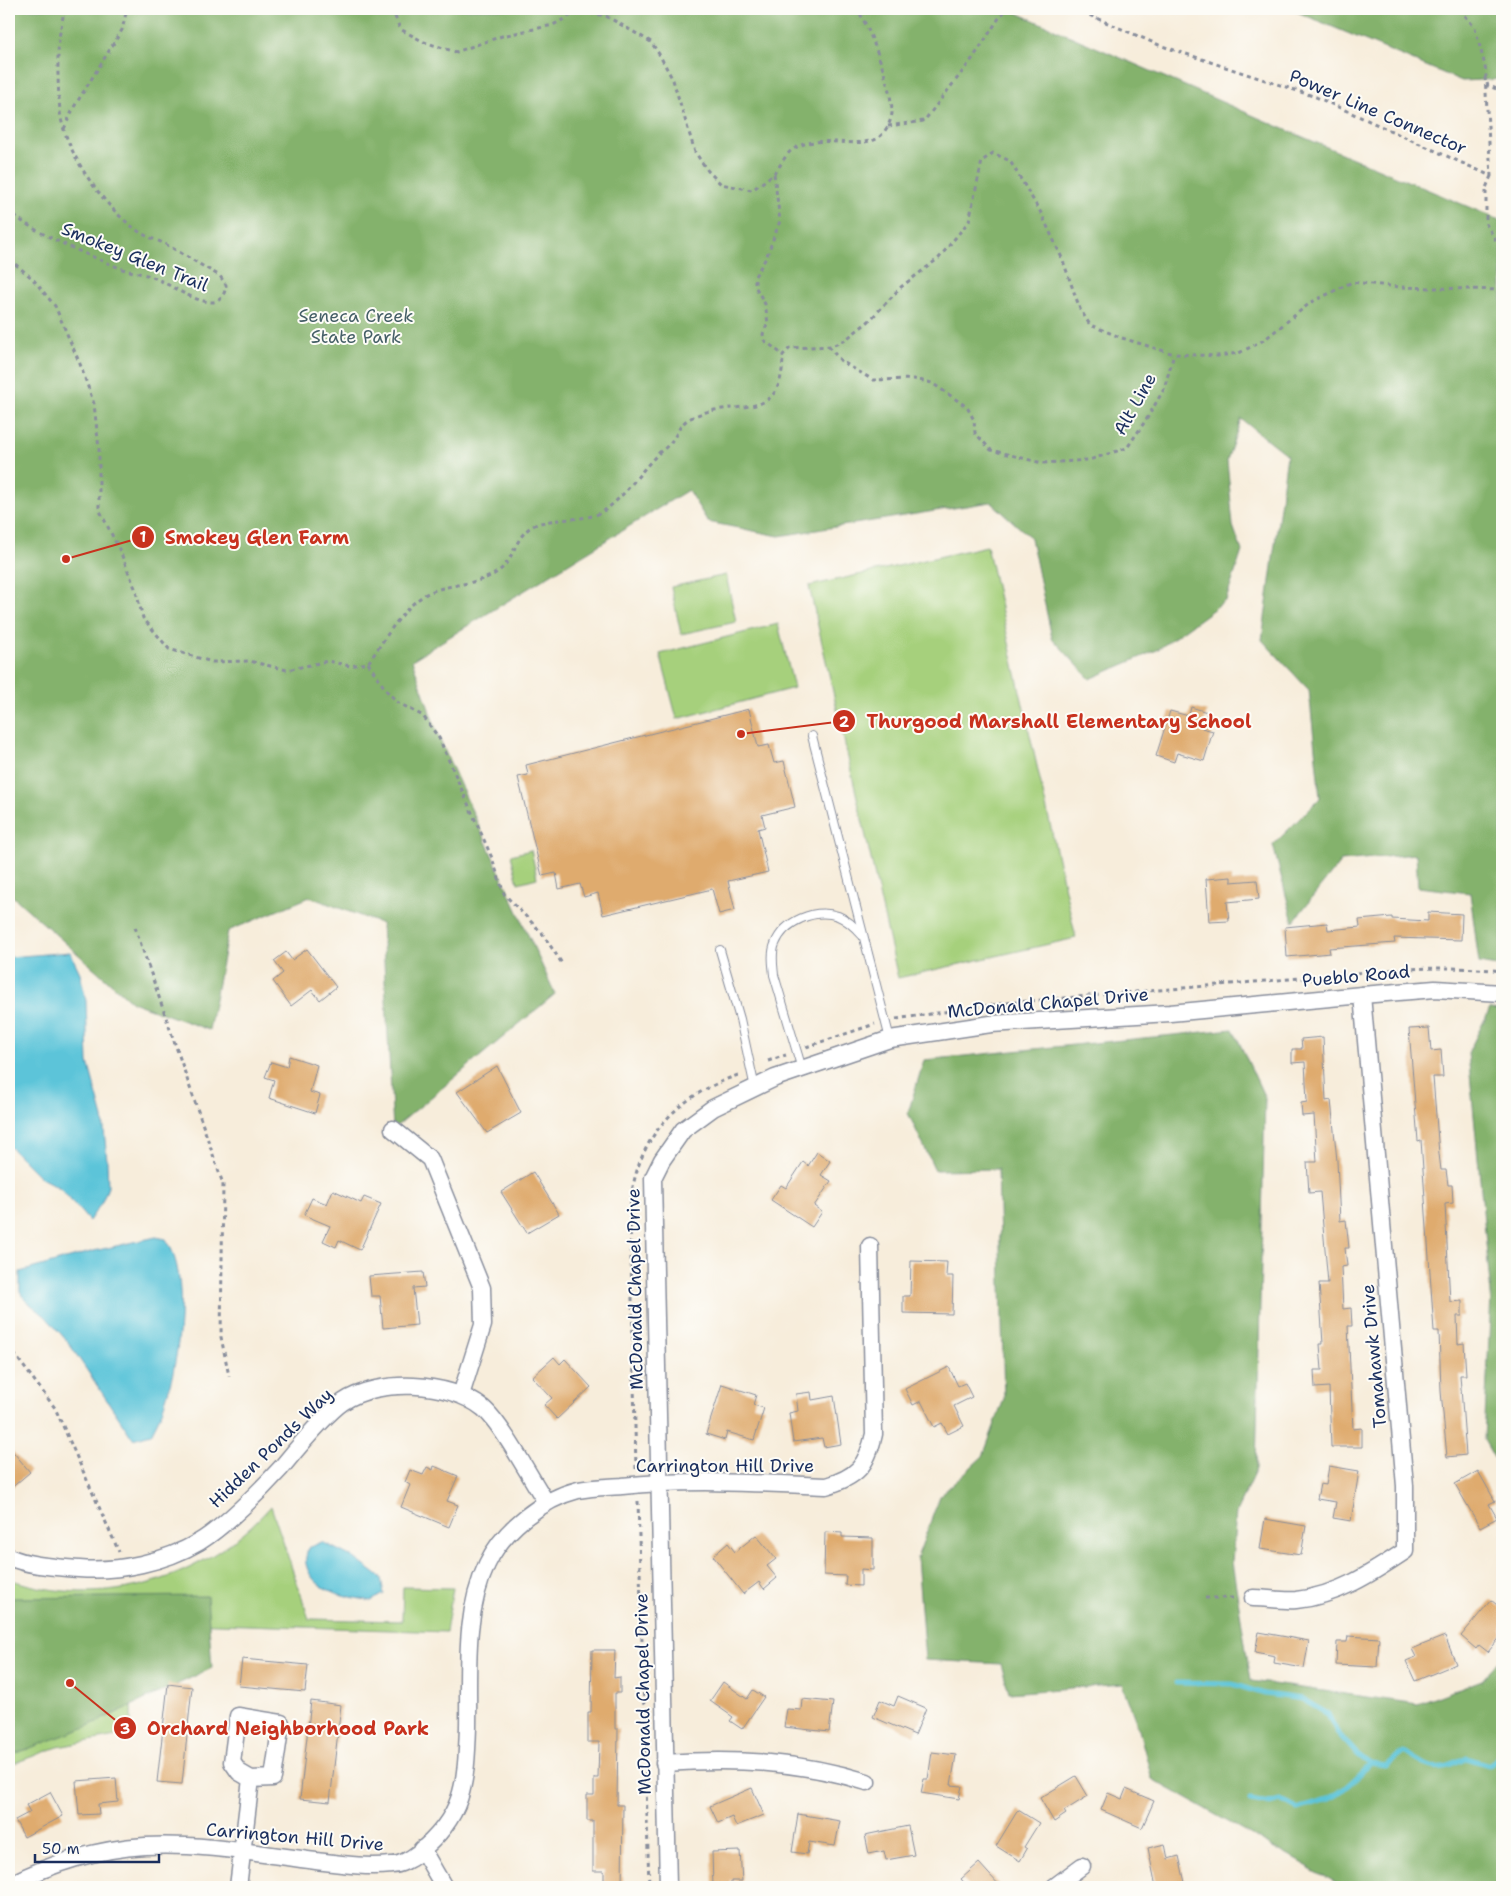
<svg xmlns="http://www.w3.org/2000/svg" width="1511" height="1896" viewBox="0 0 1511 1896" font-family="'Shantell Sans',sans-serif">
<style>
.green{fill:#a6d07c;stroke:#60806d}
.forest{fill:#84b26c;stroke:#507065}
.water{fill:#5cc4d9;stroke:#3c7a9c}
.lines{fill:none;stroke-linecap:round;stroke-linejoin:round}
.stream{stroke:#5cc4d9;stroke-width:5}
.building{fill:#dfab6e}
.service-casing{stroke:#898e9c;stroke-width:10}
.minor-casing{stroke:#898e9c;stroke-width:19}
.path{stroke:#898e9c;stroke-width:3;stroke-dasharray:4 4;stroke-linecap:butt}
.service{stroke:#fff;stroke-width:8}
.minor{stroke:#fff;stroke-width:16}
.labels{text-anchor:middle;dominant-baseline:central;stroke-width:4;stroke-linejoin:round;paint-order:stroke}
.street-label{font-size:18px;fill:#1b2f5e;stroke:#fdfcf7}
.park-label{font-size:18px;fill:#455f67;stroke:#fdfcf7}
.leader{fill:none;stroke:#c8321e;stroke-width:2}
.callout-dot{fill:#c8321e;stroke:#fdfcf7;stroke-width:2}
.mark-label{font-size:15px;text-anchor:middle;font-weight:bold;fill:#fff}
.callout-label{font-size:19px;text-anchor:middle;font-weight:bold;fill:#c8321e;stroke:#fdfcf7;stroke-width:4;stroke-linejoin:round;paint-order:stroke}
</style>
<rect width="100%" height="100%" fill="#fdfcf7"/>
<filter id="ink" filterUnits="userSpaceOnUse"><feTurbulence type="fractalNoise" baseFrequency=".02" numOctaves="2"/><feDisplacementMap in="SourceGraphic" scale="10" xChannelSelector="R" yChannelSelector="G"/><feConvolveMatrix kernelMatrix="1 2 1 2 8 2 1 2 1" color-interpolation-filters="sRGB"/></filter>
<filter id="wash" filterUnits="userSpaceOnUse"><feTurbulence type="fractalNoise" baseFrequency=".0096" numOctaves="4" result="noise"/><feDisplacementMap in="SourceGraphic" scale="20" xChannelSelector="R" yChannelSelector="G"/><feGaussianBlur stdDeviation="1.12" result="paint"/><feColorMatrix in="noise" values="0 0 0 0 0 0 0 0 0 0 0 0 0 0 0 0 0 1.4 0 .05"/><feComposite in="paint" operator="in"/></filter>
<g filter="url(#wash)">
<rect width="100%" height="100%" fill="#f7eddb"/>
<g class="green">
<polygon points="987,546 1076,938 898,978 809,586"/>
<polygon points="726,575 736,622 681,634 671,587"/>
<polygon points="778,624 794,688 677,719 660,654"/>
<polygon points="531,850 537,878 518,883 511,855"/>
<path d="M271,1506l38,113 93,2 1,-34 50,1 -7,44 -314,-11 -1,112 -73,14 -49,18v-186c95,33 196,1 262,-73z"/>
</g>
<g class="forest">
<polygon points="9,9 1008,9 1284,129 1502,221 1502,967 1479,963 1470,893 1418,887 1416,854 1341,861 1293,922 1273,845 1320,798 1309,690 1262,640 1287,455 1241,419 1227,460 1233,526 1242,551 1226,600 1157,650 1090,679 1052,638 1031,538 991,502 779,536 708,522 688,490 412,660 439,738 555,994 393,1129 382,924 310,897 228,931 209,1030 132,1002 9,893"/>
<polygon points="1290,9 1502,9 1502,79 1462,81"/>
<polygon points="1490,1009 1502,1010 1502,1472 1484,1440 1491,1295 1468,1053"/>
<polygon points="1233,1029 1265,1098 1256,1469 1236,1512 1232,1562 1251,1681 1418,1704 1482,1680 1502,1658 1502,1887 1344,1887 1152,1779 1139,1730 1122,1684 1009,1693 1001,1664 925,1660 917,1558 940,1496 983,1456 1004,1399 998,1169 935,1170 908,1113 924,1060"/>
<polygon points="207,1596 212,1668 86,1727 9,1756 9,1598"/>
</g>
<g class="water">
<polygon points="70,952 80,973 86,1001 88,1062 103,1118 107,1161 108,1187 102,1202 89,1221 60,1188 41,1178 9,1146 9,957"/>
<path d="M156,1237l10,2c25,37 13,122 -1,163 -3,11 -9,22 -14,32l-18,5 -65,-97 -23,-26 -20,-16 -5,-9v-19l74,-21z"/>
<path d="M322,1542l32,16 27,20 3,16 -13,7c-24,-5 -58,-8 -65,-37 -1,-5 1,-12 2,-16z"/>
</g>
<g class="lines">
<g class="stream">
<polyline points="1176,1683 1232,1684 1265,1694 1302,1699 1328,1714 1337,1732 1356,1753 1370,1764"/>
<path d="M1250,1800l19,3 11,-3 17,9c39,-9 46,-18 73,-45l16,2 18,-14c28,18 33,21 63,6l22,7 13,-13"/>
</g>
</g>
<g id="blocks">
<g class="building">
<polygon points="1191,707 1207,712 1202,728 1213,731 1204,761 1177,753 1174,762 1156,756 1170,711 1189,716"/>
<polygon points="749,709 758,747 769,745 774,763 784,761 795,807 762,815 765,827 758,829 768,872 728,881 735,910 719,914 712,889 603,915 598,893 584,897 580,884 559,889 556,873 542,876 518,777 528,775 526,765"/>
<polygon points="1231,877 1231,882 1257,880 1259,899 1227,902 1229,921 1209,922 1206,879"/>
<polygon points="1428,912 1462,914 1461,940 1394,938 1395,943 1329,948 1330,953 1287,957 1285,927 1327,923 1328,930 1360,927 1359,920 1392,917 1392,919 1428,921"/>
<polygon points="307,949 336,987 320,1000 312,990 291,1006 273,981 283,973 274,961 286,952 292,960"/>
<polygon points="1429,1028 1431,1051 1441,1050 1443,1077 1433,1077 1439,1154 1441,1170 1446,1170 1448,1185 1452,1185 1453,1203 1445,1204 1450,1302 1462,1301 1462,1316 1457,1316 1458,1344 1464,1343 1466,1375 1460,1375 1466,1455 1447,1457 1441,1391 1439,1331 1434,1331 1421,1140 1418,1141 1409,1029"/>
<polygon points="1323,1037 1326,1101 1331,1100 1337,1161 1340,1221 1346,1220 1349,1248 1345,1248 1347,1266 1341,1267 1343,1309 1351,1308 1352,1326 1348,1326 1353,1429 1362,1428 1362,1447 1331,1447 1329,1387 1315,1388 1314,1370 1322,1370 1320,1344 1323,1344 1319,1283 1328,1283 1320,1192 1309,1193 1307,1162 1317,1162 1314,1115 1302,1116 1301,1103 1307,1102 1305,1062 1292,1063 1292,1049 1302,1049 1301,1039"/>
<polygon points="289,1056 317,1065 310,1092 320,1095 315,1113 269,1098 274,1080 265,1077 271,1062 287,1067"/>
<polygon points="497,1066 521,1113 487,1133 457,1092"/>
<polygon points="817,1152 830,1161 821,1175 831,1181 814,1206 822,1212 812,1227 771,1200 781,1185 786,1188 803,1162 808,1166"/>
<polygon points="533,1172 559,1214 527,1233 501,1192"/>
<polygon points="333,1190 361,1203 364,1197 381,1204 360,1250 339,1240 336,1247 323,1241 330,1226 304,1215 312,1198 327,1204"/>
<polygon points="911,1261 947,1262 946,1276 953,1276 952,1314 903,1313 903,1296 910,1296"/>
<polygon points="423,1272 425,1287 413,1288 417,1325 383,1328 380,1296 371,1296 369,1276"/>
<polygon points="554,1357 560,1364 565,1359 591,1387 557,1419 544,1405 552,1398 532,1377"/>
<polygon points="949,1367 958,1386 965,1383 972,1397 954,1406 964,1426 948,1434 942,1423 934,1427 921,1401 913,1405 905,1389"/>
<polygon points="722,1384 756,1395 753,1405 764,1408 754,1440 727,1432 725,1440 706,1434"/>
<polygon points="811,1392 812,1400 834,1396 841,1444 824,1447 822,1438 793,1442 789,1413 798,1411 796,1394"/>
<polygon points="9,1447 30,1472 9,1490"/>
<polygon points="434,1466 458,1476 447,1501 458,1505 449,1527 401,1507 410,1485 405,1482 410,1470 423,1475 427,1467 433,1470"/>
<polygon points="1329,1466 1359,1471 1351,1521 1333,1518 1336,1502 1317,1499 1320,1484 1326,1485"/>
<polygon points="1478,1471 1495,1501 1489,1504 1497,1518 1480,1527 1455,1484"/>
<polygon points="1265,1519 1306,1526 1301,1555 1260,1549"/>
<polygon points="825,1532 842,1533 842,1537 873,1538 873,1570 861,1569 861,1586 845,1585 846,1576 824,1575"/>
<polygon points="756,1535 776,1559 767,1566 777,1578 764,1589 759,1582 743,1594 713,1556 728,1543 735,1552"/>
<polygon points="1491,1600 1502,1609 1502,1635 1488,1652 1479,1645 1476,1649 1461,1636"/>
<polygon points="1259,1632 1309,1641 1304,1668 1274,1663 1275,1656 1255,1652"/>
<polygon points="1348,1636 1379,1638 1377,1667 1336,1665 1337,1642 1347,1642"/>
<polygon points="1445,1636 1456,1664 1415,1681 1406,1661 1416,1657 1412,1649"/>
<polygon points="592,1650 615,1650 614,1678 620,1677 620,1693 615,1693 615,1729 618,1729 617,1805 623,1805 622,1886 604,1886 604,1871 593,1871 593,1821 587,1821 587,1795 594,1795 594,1778 598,1778 599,1742 588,1742 588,1712 591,1712"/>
<polygon points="242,1659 308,1665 305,1692 239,1686"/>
<polygon points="723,1682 747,1699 753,1690 764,1697 742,1729 730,1721 733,1717 710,1701"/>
<polygon points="168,1684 192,1687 182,1784 157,1782"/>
<polygon points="898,1696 926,1708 915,1735 873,1717 880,1700 894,1706"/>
<polygon points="802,1699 833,1702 829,1732 784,1727 787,1709 801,1710"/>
<polygon points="311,1701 341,1705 330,1802 300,1799"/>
<polygon points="932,1752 956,1755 951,1785 962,1786 959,1799 921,1793 924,1779 928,1779"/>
<polygon points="1076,1776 1088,1796 1064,1811 1066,1814 1054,1822 1040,1798"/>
<polygon points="116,1778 118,1802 98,1804 99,1814 79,1815 76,1781"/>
<polygon points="752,1788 764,1815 736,1826 732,1817 718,1823 710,1806"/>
<polygon points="1126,1789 1154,1801 1142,1828 1101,1810 1108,1793 1122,1799"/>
<polygon points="50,1792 63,1816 24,1837 15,1820 30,1812 26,1805"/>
<polygon points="1018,1810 1039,1823 1024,1847 1027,1849 1020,1861 996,1846"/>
<polygon points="798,1814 840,1821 835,1846 809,1842 807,1854 792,1852"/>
<polygon points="908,1826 914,1855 886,1860 884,1851 869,1854 865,1835"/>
<polygon points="1165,1844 1168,1859 1179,1856 1186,1887 1156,1887 1148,1848"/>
<polygon points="740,1851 742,1881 731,1881 731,1887 713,1887 712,1852"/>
<polygon points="979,1863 988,1873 1001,1887 968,1887 961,1879"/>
</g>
</g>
</g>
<g filter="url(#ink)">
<use href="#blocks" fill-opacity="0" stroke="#898e9c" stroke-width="1"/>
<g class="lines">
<defs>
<g id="service">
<polyline points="812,736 890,1039"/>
<polyline points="720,950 740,1019 755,1088"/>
<path d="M802,1069l-28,-94c-1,-10 -3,-22 1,-31 9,-23 40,-36 63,-28 10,4 17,11 24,19"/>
</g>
<g id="minor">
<polyline points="393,1129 430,1159 482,1288 483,1325 461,1395"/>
<path d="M9,1557c20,9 48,10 70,12 40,3 86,-7 120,-27 25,-15 62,-52 82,-74 15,-18 43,-53 62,-66 36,-24 106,-21 140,6 19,16 48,71 63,94"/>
<path d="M1253,1598c14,0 29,3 43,2 41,-4 76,-27 109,-49v-65l-43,-491"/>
<path d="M664,1763c69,-5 136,-2 203,19"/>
<polyline points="422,1849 444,1887"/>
<path d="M9,1885c43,-22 88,-36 136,-39 57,-3 115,8 171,15 25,3 51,7 76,4 8,0 19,-6 25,-11 47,-37 49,-70 51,-127 1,-54 -5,-112 19,-163 16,-34 55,-65 91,-74 14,-3 30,-3 44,-4 68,-7 136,-3 204,0 31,-9 41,-20 48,-52l-4,-188"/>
<polyline points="238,1887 251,1779 273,1778 281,1723 238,1716 232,1762 239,1772 251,1779"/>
<polyline points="668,1887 653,1178 662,1160 683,1130 713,1108 775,1078 890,1039 991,1024 1170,1013 1362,995 1435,989 1502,993"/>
<polyline points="1054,1887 1082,1866"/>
</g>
</defs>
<use href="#service" class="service-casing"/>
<use href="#minor" class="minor-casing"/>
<g class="path">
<path d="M392,9l8,20 24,13 32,10 46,-16 51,-11 26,-14 27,5 45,26 8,12 14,26 22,72 13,19 13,13 31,6c7,-5 14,-10 21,-16 8,-7 12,-21 22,-26 25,-14 53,0 79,-8 9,-3 17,-17 18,-27 1,-22 -22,-86 -35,-104"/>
<polyline points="1075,9 1159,45 1316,97 1491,176 1485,76"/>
<polyline points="1460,9 1475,28 1485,66 1486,77"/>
<polyline points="1487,83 1488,86 1497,89 1502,87"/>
<polyline points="888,126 924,121 973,58 1005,9"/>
<polyline points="64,129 74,107 122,30 127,9"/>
<polyline points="774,174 780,221 766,258 755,276 755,286 765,304 768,323 763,334 764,340 783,355"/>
<polyline points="1491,176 1486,188 1486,224 1502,250"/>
<path d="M9,209c13,20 86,49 111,59 12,5 26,5 37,11 17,8 34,21 53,23 11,1 15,-8 16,-17l-6,-9c-18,-10 -35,-21 -53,-31 -7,-4 -16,-6 -24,-11 -36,-21 -79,-82 -83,-123 -2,-23 -3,-49 -1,-72 1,-11 5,-20 4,-30"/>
<path d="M9,259l23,19 23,28 25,58 14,40 5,45v60l21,42 15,37 8,30 26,31 43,13 37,-1 38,9 41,-9 22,5 18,-3c16,-22 32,-52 55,-67 20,-14 64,-9 81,-30 11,-12 13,-33 31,-41 18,-8 50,-3 67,-13 23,-15 36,-38 55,-57 3,-4 8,-6 11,-10 9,-8 10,-20 21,-26 44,-25 93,11 94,-64l7,-7 42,-2 13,-6 24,-19 32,-34 38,-29 30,-37 13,-60 11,-8 17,8 31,52 21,45 18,51 10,16 32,13 52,16 44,2 21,-3 25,-13 46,-37 42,-21 48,5 102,3"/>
<polyline points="828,346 841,361 873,380 914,379 932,383 967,407 974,420 975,433 991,450 1042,463 1089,460 1127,448 1148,417 1164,389 1174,354"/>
<polyline points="368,663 386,690 397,702 423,716 439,738 492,858 504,894 542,933 563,965"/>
<polyline points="135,927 223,1184 221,1337 229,1376"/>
<path d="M896,1019l110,-16 295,-25c25,4 39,-4 64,-6 46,-4 91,-6 137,-1"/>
<polyline points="806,1047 875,1024"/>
<polyline points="768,1061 786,1055"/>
<polyline points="9,1347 55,1408 119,1552"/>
<path d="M636,1469l-6,-254c2,-72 42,-117 108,-140"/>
<polyline points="638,1501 649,1887"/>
<polyline points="1205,1598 1237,1598"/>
</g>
<use href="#service" class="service"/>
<use href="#minor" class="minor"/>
</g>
</g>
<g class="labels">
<g class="street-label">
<text transform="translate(1378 112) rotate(23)">Power Line Connector</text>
<text transform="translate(135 257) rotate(22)">Smokey Glen Trail</text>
<text transform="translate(1135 404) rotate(-61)">Alt Line</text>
<text transform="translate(1356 976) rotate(-5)">Pueblo Road</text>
<text transform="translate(1048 1003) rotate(-5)">McDonald Chapel Drive</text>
<text transform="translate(635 1289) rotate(-91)">McDonald Chapel Drive</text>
<text transform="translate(1374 1356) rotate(-95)">Tomahawk Drive</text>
<text transform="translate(271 1448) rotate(-44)">Hidden Ponds Way</text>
<text x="725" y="1466">Carrington Hill Drive</text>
<text transform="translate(643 1694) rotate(-91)">McDonald Chapel Drive</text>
<text transform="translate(295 1837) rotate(5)">Carrington Hill Drive</text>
</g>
<g class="park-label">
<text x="356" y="316">Seneca Creek<tspan x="356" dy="21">State Park</tspan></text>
</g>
</g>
<path class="leader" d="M66 559L143 537M741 734L844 721M70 1683L125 1728"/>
<g class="callout-dot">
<circle cx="66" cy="559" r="5"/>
<circle cx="741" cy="734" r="5"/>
<circle cx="70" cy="1683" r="5"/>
<circle cx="143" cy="537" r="12"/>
<circle cx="844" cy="721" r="12"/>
<circle cx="125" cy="1728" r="12"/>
</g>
<g class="mark-label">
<text x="143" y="542">1</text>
<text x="844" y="727">2</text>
<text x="125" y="1734">3</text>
</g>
<g class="callout-label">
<text x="257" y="544">Smokey Glen Farm</text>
<text x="1059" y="728">Thurgood Marshall Elementary School</text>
<text x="288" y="1735">Orchard Neighborhood Park</text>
</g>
<rect width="1511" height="1896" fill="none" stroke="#fdfcf7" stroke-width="30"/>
<path d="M35 1854v8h124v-8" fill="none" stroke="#1b2f5e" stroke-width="2.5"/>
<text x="42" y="1854" font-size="15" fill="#1b2f5e" stroke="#fdfcf7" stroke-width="4" paint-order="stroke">50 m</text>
</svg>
